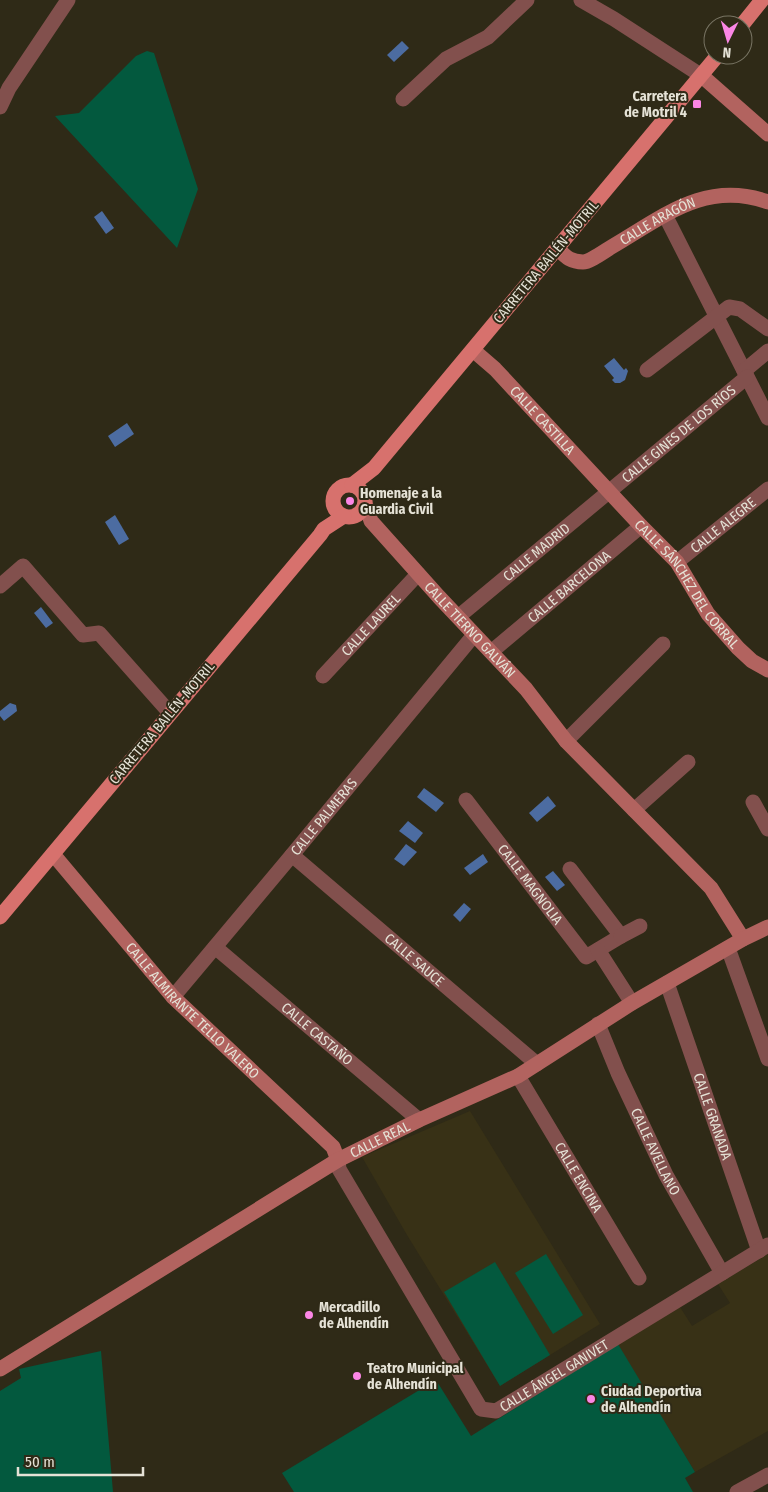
<svg xmlns="http://www.w3.org/2000/svg" width="768" height="1492" viewBox="0 0 768 1492" font-family="'Fira Sans Condensed',sans-serif">
<style>
.built{fill:#383116}
.green{fill:#03593e}
.water{fill:#4c6ca1}
.lines{fill:none;stroke-linecap:round;stroke-linejoin:round}
.street{stroke:#82504d;stroke-width:15}
.secondary{stroke:#b2635f;stroke-width:15}
.primary{stroke:#d7716d;stroke-width:15}
.poi-dot{fill:#fb86e5;stroke:#2f2a17;stroke-width:2}
.labels{text-anchor:middle;dominant-baseline:central;stroke-width:4;stroke-linejoin:round;paint-order:stroke}
.poi-label{font-size:14px;font-weight:bold;fill:#e5e2d6;stroke:#2f2a17;text-anchor:start}
.street-label{font-size:14px;fill:#e5e2d6;stroke:#2f2a17}
</style>
<rect width="100%" height="100%" fill="#2f2a17"/>
<g class="built">
<polygon points="470,1111 600,1324 500,1386 407,1235 362,1157"/>
<polygon points="768,1254 768,1431 695,1472 618,1345 680,1307 692,1326 730,1303 718,1284"/>
</g>
<g class="green">
<polygon points="147,51 154,53 198,189 177,248 55,116 79,113 136,56"/>
<polygon points="546,1254 583,1315 553,1334 515,1273"/>
<polygon points="495,1262 550,1355 500,1386 444,1292"/>
<polygon points="618,1344 695,1472 685,1478 693,1492 294,1492 282,1473 436,1380 471,1436"/>
<polygon points="101,1351 113,1492 0,1492 0,1391 21,1378 19,1369"/>
</g>
<g class="water">
<polygon points="402,41 409,48 394,62 387,55"/>
<polygon points="102,211 114,228 106,234 94,217"/>
<polygon points="614,358 624,370 626,368 628,371 625,380 620,383 615,383 612,380 614,378 604,366"/>
<polygon points="127,423 134,434 115,447 108,436"/>
<polygon points="115,515 129,539 119,545 105,522"/>
<polygon points="41,607 53,623 46,628 34,613"/>
<polygon points="10,703 16,705 17,711 4,721 0,716 0,711"/>
<polygon points="424,788 444,803 436,812 417,797"/>
<polygon points="548,796 556,806 537,822 529,813"/>
<polygon points="408,821 423,833 415,843 399,831"/>
<polygon points="406,844 417,852 404,866 394,859"/>
<polygon points="483,854 488,862 470,875 464,868"/>
<polygon points="553,871 565,885 557,891 545,877"/>
<polygon points="464,903 471,909 460,922 453,915"/>
</g>
<g class="lines">
<g class="street">
<polyline points="581,0 614,19 702,76"/>
<polyline points="403,99 446,59 488,37 527,0"/>
<polyline points="0,107 9,88 68,0"/>
<polyline points="665,215 768,418"/>
<polyline points="647,370 729,307 740,309 768,329"/>
<polyline points="744,371 768,351"/>
<path id="s1" d="M677,562l91,-73"/>
<polyline points="0,586 23,566 83,635 99,633 170,713"/>
<path id="s2" d="M464,612l283,-235"/>
<path id="s3" d="M497,647l144,-121"/>
<path id="s4" d="M323,676l95,-102"/>
<polyline points="566,741 663,644"/>
<path id="s5" d="M466,800l120,157 35,-21 -51,-67"/>
<polyline points="753,802 768,829"/>
<polyline points="634,810 688,762"/>
<path id="s6" d="M292,855l245,209"/>
<polyline points="621,936 640,926"/>
<path id="s7" d="M215,947l204,173"/>
<polyline points="728,948 768,1059"/>
<polyline points="598,950 632,1003"/>
<path id="s8" d="M667,983l92,268"/>
<path id="s9" d="M173,997l119,-142 182,-220"/>
<path id="s10" d="M598,1024l20,49 48,102 56,98"/>
<path id="s11" d="M518,1076l121,202"/>
<path id="s12" d="M338,1160l1,9 142,240 15,2 272,-166"/>
<polyline points="737,1492 768,1475"/>
</g>
<g class="secondary">
<polyline points="702,76 768,134"/>
<path id="s13" d="M557,248c9,9 13,14 26,14 7,0 23,-12 30,-16 51,-30 93,-66 155,-44"/>
<path id="s14" d="M473,350l22,19 146,157 36,36 31,52 30,34 14,13 16,9"/>
<path id="s15" d="M365,503l6,18 68,76 87,92 40,52 145,147 32,51"/>
<path id="s16" d="M53,854l120,143 160,150 5,13"/>
<path id="s17" d="M0,1369l338,-209 81,-40 99,-44 114,-73 111,-64 25,-12"/>
</g>
<g class="primary">
<polyline points="742,25 762,0"/>
<circle cx="349" cy="501" r="16"/>
<polyline points="352,485 374,468 718,55"/>
<polyline points="0,917 320,535 324,529 344,516"/>
</g>
</g>
<g class="poi-dot">
<rect x="692" y="99" width="10" height="10" rx="2.5"/>
<circle cx="350" cy="501" r="5"/>
<circle cx="309" cy="1315" r="5"/>
<circle cx="357" cy="1376" r="5"/>
<circle cx="591" cy="1399" r="5"/>
</g>
<g class="labels">
<g class="poi-label">
<text x="687" y="96" text-anchor="end">Carretera<tspan x="687" dy="16">de Motril 4</tspan></text>
<text x="360" y="493">Homenaje a la<tspan x="360" dy="16">Guardia Civil</tspan></text>
<text x="319" y="1307">Mercadillo<tspan x="319" dy="16">de Alhendín</tspan></text>
<text x="367" y="1368">Teatro Municipal<tspan x="367" dy="16">de Alhendín</tspan></text>
<text x="601" y="1391">Ciudad Deportiva<tspan x="601" dy="16">de Alhendín</tspan></text>
</g>
<g class="street-label">
<text stroke="none"><textPath href="#s13" startOffset="116">CALLE ARAGÓN</textPath></text>
<text transform="translate(546 262) rotate(-50)">CARRETERA BAILÉN-MOTRIL</text>
<text stroke="none"><textPath href="#s14" startOffset="99">CALLE CASTILLA</textPath></text>
<text stroke="none"><textPath href="#s2" startOffset="279">CALLE GINES DE LOS RÍOS</textPath></text>
<text stroke="none"><textPath href="#s1" startOffset="59">CALLE ALEGRE</textPath></text>
<text stroke="none"><textPath href="#s2" startOffset="94">CALLE MADRID</textPath></text>
<text stroke="none"><textPath href="#s14" startOffset="318">CALLE SÁNCHEZ DEL CORRAL</textPath></text>
<text stroke="none"><textPath href="#s3" startOffset="94">CALLE BARCELONA</textPath></text>
<text stroke="none"><textPath href="#s4" startOffset="70">CALLE LAUREL</textPath></text>
<text stroke="none"><textPath href="#s15" startOffset="166">CALLE TIERNO GALVÁN</textPath></text>
<text transform="translate(162 723) rotate(-50)">CARRETERA BAILÉN-MOTRIL</text>
<text stroke="none"><textPath href="#s9" startOffset="235">CALLE PALMERAS</textPath></text>
<text stroke="none"><textPath href="#s5" startOffset="106">CALLE MAGNOLIA</textPath></text>
<text stroke="none"><textPath href="#s6" startOffset="161">CALLE SAUCE</textPath></text>
<text stroke="none"><textPath href="#s16" startOffset="210">CALLE ALMIRANTE TELLO VALERO</textPath></text>
<text stroke="none"><textPath href="#s7" startOffset="134">CALLE CASTAÑO</textPath></text>
<text stroke="none"><textPath href="#s8" startOffset="141">CALLE GRANADA</textPath></text>
<text stroke="none"><textPath href="#s17" startOffset="444">CALLE REAL</textPath></text>
<text stroke="none"><textPath href="#s10" startOffset="140">CALLE AVELLANO</textPath></text>
<text stroke="none"><textPath href="#s11" startOffset="118">CALLE ENCINA</textPath></text>
<text stroke="none"><textPath href="#s12" startOffset="371">CALLE ÁNGEL GANIVET</textPath></text>
</g>
</g>
<g transform="translate(728 40) rotate(185)"><circle r="24" fill="#2f2a17" stroke="#787463"/>
<path d="M0-4L9 19L0 12L-9 19Z" fill="#fb86e5"/>
<text y="-8" font-size="14" font-weight="bold" text-anchor="middle" fill="#e5e2d6">N</text>
</g>
<path d="M18 1467v8h125v-8" fill="none" stroke="#e5e2d6" stroke-width="2.5"/>
<text x="25" y="1467" font-size="15" fill="#e5e2d6" stroke="#2f2a17" stroke-width="4" paint-order="stroke">50 m</text>
</svg>
